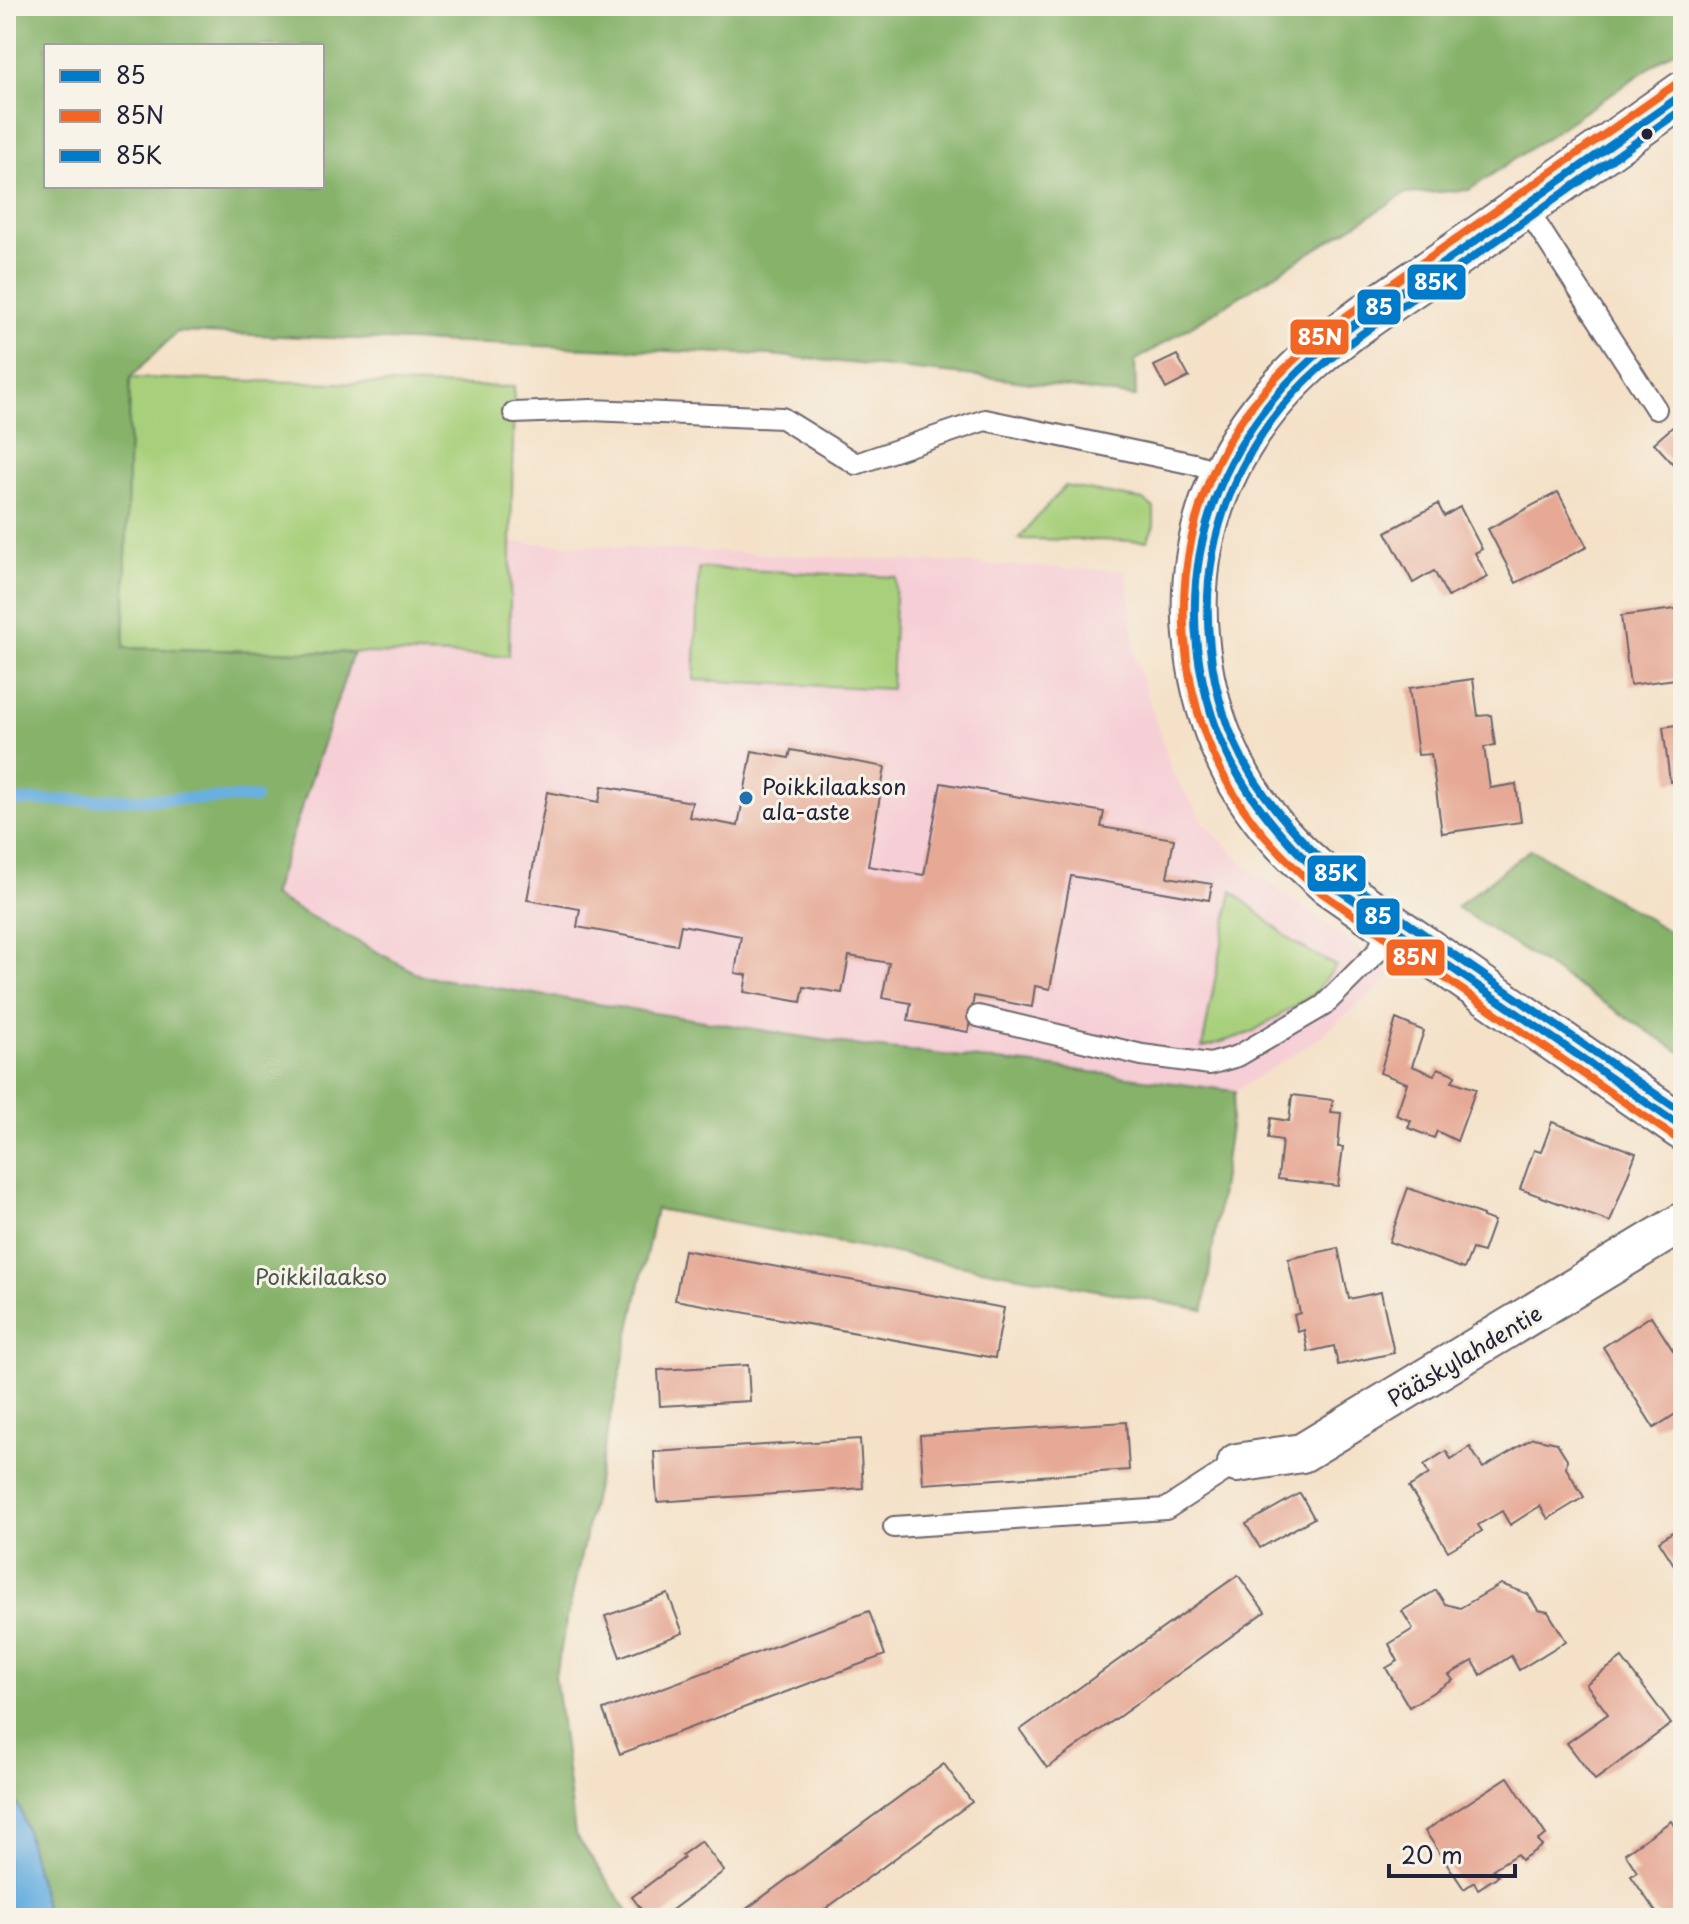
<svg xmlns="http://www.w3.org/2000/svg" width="1689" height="1924" viewBox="0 0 1689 1924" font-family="'Playpen Sans',sans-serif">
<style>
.built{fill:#f6cfd6}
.green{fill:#a8d07b;stroke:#65795b;stroke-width:2}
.forest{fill:#86b26b;stroke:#546a53;stroke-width:2;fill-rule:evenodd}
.water{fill:#69afe0;stroke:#46688e;stroke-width:2}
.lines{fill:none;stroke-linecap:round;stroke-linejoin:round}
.stream{stroke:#69afe0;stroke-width:12}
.building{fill:#e6a995}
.service-casing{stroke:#6c656c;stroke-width:24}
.minor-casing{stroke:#6c656c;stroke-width:42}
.tertiary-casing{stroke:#6c656c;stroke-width:48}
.service{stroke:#fff;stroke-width:20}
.minor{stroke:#fff;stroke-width:38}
.tertiary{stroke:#fff;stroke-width:44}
.bus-1-casing{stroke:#f7f3e8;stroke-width:14}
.bus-2-casing{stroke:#f7f3e8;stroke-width:14}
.bus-3-casing{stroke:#f7f3e8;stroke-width:14}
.bus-1{stroke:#007ac9;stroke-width:8}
.bus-2{stroke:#f26522;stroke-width:8}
.bus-3{stroke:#007ac9;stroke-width:8}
.bus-dot{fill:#22223b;stroke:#f7f3e8;stroke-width:3}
.poi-dot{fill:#1f6fb2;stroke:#f7f3e8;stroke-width:3}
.labels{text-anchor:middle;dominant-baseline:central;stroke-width:6;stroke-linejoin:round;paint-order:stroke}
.poi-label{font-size:22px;fill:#22223b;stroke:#f7f3e8;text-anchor:start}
.park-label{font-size:22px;fill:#4a564e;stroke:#f7f3e8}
.street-label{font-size:22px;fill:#22223b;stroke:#f7f3e8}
.line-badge{stroke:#f7f3e8;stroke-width:3}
.badge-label{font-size:22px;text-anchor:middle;font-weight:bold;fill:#fff}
</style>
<rect width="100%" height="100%" fill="#f7f3e8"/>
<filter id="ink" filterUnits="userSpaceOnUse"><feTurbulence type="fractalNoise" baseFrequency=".0125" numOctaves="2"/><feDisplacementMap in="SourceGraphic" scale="16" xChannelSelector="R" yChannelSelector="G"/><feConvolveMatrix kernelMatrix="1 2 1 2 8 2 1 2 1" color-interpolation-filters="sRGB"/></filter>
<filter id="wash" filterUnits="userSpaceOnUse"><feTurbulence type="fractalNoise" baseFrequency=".006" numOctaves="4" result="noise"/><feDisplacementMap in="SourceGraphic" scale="32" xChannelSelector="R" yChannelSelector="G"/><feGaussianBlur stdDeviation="1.8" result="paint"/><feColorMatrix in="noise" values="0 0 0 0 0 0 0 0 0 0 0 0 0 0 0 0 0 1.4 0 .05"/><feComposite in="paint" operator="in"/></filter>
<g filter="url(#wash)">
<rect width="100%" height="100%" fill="#f4e1c8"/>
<polygon class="built" points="511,542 1127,571 1136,661 1172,772 1205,824 1248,868 1395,974 1312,1043 1235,1091 1053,1067 861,1046 422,976 271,895 353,653 508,656"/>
<g class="green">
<polygon points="130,378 514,387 509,656 124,648"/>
<polygon points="1065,486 1143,500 1154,508 1154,526 1147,541 1018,539"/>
<polygon points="699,568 896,577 891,689 694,680"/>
<polygon points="1232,891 1293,942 1336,966 1313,995 1250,1033 1202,1048"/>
</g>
<g class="forest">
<path d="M6,6h1677v39l-214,145 -64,4 -270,167 1,36 -142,-19 -223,-23 -594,-23 -47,46 -6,270 229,5 -81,243 150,80 439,70 192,21 182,24 -31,219 -548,-101 -101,466 20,159 58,84h-588v-12l-24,-95 -15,-24zM46,46h276v140h-276z"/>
<polygon points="1531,849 1680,938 1683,934 1683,1054 1456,907"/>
</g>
<polygon class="water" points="6,1787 21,1811 45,1906 45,1918 6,1918"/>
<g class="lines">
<polyline class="stream" points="6,801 255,798"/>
</g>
<g id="blocks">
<g class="building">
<polygon points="1177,355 1189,377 1166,389 1154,366"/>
<polygon points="1683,418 1683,475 1654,443"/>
<polygon points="1558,492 1587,547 1516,583 1488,529"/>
<polygon points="1438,504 1444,516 1460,507 1482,549 1475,553 1488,577 1448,597 1434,571 1413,583 1386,532"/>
<polygon points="1683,608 1683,678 1630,685 1621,616"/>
<polygon points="1473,679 1478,716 1491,715 1495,745 1484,747 1490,788 1516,784 1521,822 1442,833 1431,754 1418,755 1409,688"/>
<polygon points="1683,724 1683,780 1670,782 1663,727"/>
<polygon points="791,750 885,767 868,866 924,875 941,783 1104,812 1101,827 1174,839 1167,877 1212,884 1209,900 1071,876 1050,989 1035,986 1032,1007 974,996 968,1032 908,1021 911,1003 882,998 889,963 849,956 842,993 804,987 801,1002 744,992 747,975 735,973 741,936 681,925 677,945 577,927 580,909 527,900 547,792 599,802 602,786 692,802 689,817 738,826 752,751 789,758"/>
<polygon points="1396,1019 1424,1031 1412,1066 1434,1075 1438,1068 1456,1075 1452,1081 1476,1089 1457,1141 1437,1131 1434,1138 1408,1128 1411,1121 1396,1115 1407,1083 1380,1073"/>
<polygon points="1292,1095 1333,1100 1331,1112 1341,1113 1338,1147 1343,1147 1338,1186 1278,1179 1282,1140 1268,1138 1271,1118 1289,1121"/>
<polygon points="1552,1122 1636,1153 1610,1222 1520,1189 1534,1150 1541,1152"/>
<polygon points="1408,1188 1483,1215 1483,1217 1494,1221 1483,1252 1472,1249 1464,1269 1389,1242"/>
<polygon points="1338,1248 1349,1299 1381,1292 1394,1353 1338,1365 1334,1346 1308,1352 1304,1330 1298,1332 1294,1315 1300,1313 1288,1259"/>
<polygon points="684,1250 1004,1308 995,1358 675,1300"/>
<polygon points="1651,1316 1683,1366 1683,1409 1654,1428 1603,1347"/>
<polygon points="748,1365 750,1401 660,1406 658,1370"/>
<polygon points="1126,1422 1129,1470 923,1484 920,1435"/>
<polygon points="1533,1438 1557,1443 1567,1459 1566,1468 1584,1497 1548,1519 1540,1506 1510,1525 1502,1511 1478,1525 1482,1531 1448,1551 1409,1487 1429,1474 1424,1465 1446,1451 1451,1459 1470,1447 1483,1468"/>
<polygon points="860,1439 863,1488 657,1502 654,1452"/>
<polygon points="1300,1493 1314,1518 1260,1548 1246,1524"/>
<polygon points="1683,1525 1683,1579 1659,1541"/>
<polygon points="1238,1575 1265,1612 1047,1768 1020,1730"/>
<polygon points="1501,1584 1528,1594 1538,1610 1548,1612 1566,1641 1519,1670 1511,1656 1481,1675 1473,1661 1449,1675 1453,1680 1409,1707 1386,1668 1398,1661 1389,1644 1413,1629 1402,1611 1436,1590 1445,1604 1460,1608"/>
<polygon points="668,1594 683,1633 620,1657 605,1616"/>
<polygon points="869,1611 885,1655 620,1754 603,1710"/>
<polygon points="1622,1658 1671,1724 1595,1780 1567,1743 1608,1714 1586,1684"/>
<polygon points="944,1764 972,1802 813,1918 734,1918"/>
<polygon points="1508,1777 1546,1835 1538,1840 1542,1846 1521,1860 1517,1854 1493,1869 1498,1876 1478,1889 1474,1882 1464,1889 1425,1831"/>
<polygon points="1671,1821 1681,1837 1683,1835 1683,1911 1672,1918 1660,1918 1631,1876 1637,1872 1625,1853"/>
<polygon points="701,1841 724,1871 661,1918 648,1918 632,1897 684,1858 682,1855"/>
</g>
</g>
</g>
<g filter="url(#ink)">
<use href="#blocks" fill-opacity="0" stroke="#6c656c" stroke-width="2"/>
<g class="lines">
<defs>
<g id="service">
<polyline points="1525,206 1656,409"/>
<polyline points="514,413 591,410 782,418 856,464 985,420 1194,464 1223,473"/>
<polyline points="978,1016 1142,1055 1210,1064 1238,1056 1323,1006 1377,952 1391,925"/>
<polyline points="894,1527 1166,1509 1237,1463"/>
</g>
<polyline id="minor" points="1237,1463 1302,1453 1683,1222"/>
<path id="tertiary" d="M1683,94c-74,52 -148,105 -222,157 -49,35 -102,67 -147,106 -82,72 -128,168 -118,278 6,74 34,147 85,202 15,17 32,31 48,46l354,245"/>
</defs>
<use href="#service" class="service-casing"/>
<use href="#minor" class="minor-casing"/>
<use href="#tertiary" class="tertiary-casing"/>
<use href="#service" class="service"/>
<use href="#minor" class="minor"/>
<use href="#tertiary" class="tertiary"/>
<defs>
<path id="bus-1" d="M1683,94c-74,52 -148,105 -222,157 -49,34 -102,66 -147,106 -83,74 -130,178 -117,290 13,104 57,166 132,236l354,245"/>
<path id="bus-2" d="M1676,84l-334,235c-45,35 -88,75 -115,125 -66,117 -56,272 27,379 20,26 44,48 68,70l354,245"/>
<path id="bus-3" d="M1683,109c-72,51 -144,102 -217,153 -47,33 -98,64 -142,102 -83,72 -127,174 -114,284 11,100 55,160 127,226l346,239"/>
</defs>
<use href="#bus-1" class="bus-1-casing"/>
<use href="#bus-2" class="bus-2-casing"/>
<use href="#bus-3" class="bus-3-casing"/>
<use href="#bus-1" class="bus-1"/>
<use href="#bus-2" class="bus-2"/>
<use href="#bus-3" class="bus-3"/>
</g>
</g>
<circle class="bus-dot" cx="1647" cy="134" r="7"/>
<circle class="poi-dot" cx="746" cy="798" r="8"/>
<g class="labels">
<g class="poi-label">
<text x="762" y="785">Poikkilaakson<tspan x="762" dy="25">ala-aste</tspan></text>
</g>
<g class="park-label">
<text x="321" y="1275">Poikkilaakso</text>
</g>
<g class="street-label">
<text transform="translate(1464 1355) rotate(-31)">Pääskylahdentie</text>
</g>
</g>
<g class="line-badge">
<rect x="1406" y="263" width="61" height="38" rx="8" fill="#007ac9"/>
<rect x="1356" y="288" width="46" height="38" rx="8" fill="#007ac9"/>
<rect x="1289" y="318" width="61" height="38" rx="8" fill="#f26522"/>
<rect x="1306" y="854" width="61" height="39" rx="8" fill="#007ac9"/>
<rect x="1355" y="897" width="46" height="39" rx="8" fill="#007ac9"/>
<rect x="1385" y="938" width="61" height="39" rx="8" fill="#f26522"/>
</g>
<g class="badge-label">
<text x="1436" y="290">85K</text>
<text x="1379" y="315">85</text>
<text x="1320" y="345">85N</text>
<text x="1336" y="881">85K</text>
<text x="1378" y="924">85</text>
<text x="1415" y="965">85N</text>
</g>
<rect width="1689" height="1924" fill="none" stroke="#f7f3e8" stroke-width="32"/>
<rect x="44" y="44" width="280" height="144" fill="#f7f3e8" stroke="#a29fa3" stroke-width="2"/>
<rect x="60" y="70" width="40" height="12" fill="#007ac9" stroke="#a29fa3" stroke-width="2"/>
<text x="116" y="84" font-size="24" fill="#22223b">85</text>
<rect x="60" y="110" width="40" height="12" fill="#f26522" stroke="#a29fa3" stroke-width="2"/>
<text x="116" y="124" font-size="24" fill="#22223b">85N</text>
<rect x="60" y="150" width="40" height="12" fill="#007ac9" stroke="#a29fa3" stroke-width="2"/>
<text x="116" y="164" font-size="24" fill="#22223b">85K</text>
<path d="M1389 1864v12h126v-12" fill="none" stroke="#22223b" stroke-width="4"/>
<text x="1401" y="1864" font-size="24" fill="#22223b" stroke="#f7f3e8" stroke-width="6" paint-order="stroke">20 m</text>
</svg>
